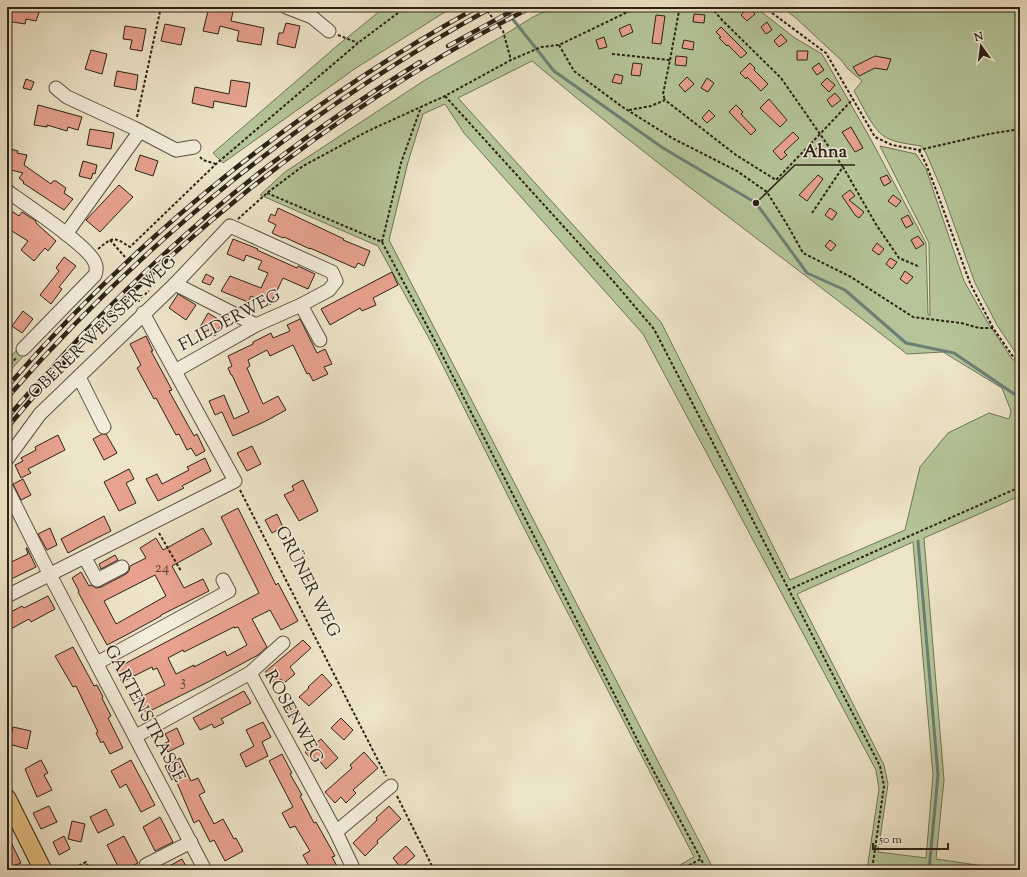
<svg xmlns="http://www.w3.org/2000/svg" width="1027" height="877" viewBox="0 0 1027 877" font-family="'Sorts Mill Goudy',serif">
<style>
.green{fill:#b5c599;stroke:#707458;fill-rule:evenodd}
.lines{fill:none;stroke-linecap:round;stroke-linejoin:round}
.stream{stroke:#6d8076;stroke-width:3}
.building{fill:#e8a28f;stroke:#2c2216;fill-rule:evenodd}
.minor-casing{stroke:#5c5243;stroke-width:15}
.major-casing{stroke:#2c2216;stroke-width:19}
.path{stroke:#2c2216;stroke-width:2;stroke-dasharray:3 2;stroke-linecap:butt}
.minor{stroke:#f4eddc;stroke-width:13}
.major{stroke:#e7c284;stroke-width:17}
.rail-casing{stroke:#2c2216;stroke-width:4.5}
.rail{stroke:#f4eddc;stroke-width:3;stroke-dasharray:9;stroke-linecap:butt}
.labels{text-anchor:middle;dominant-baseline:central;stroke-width:3;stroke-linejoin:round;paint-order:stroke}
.number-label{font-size:15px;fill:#5b4234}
.street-label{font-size:17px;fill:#2c2216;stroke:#f4eddc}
.leader{fill:none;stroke:#2c2216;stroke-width:1.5}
.callout-dot{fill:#2c2216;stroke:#f4eddc;stroke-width:1.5}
.callout-label{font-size:18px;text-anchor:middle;font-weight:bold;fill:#2c2216;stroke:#f4eddc;stroke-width:3;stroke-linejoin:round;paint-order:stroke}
</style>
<rect width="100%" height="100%" fill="#eee4c9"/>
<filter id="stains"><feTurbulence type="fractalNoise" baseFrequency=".005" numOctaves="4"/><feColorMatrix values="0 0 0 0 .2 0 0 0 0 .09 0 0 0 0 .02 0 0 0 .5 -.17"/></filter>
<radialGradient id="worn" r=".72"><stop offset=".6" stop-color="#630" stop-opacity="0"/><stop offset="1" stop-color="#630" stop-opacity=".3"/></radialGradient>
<g class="green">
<polygon points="385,7 453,7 356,68 223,163 213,153 338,45"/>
<path d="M554,7h201l40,31 27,16 47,82 57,107 2,71 2,2 -1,-73 -49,-97 36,8 10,15 38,112 24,42 24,36 8,4v133l-96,42 20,242 -8,79 74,11h-143l12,-81 -3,-19 -233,-436 -179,-201 -19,-29 -22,10 -15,48 -19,78 325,630h-12l-3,-4 -8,4h-20l23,-13 -170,-329 -93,-186 -53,-96 -118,-51 25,-23 140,-92 74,-42 34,-21zM532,61c121,102 250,195 375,293l36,-2 59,36 9,23 -2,8 -20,-6 -41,20 -28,34 -15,63 -115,50 -129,-258 -203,-224zM913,542l20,233 -7,83 -48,-6 10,-68 -4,-19 -87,-171z"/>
<path d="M782,7h238v350l-3,-2 -20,-30 -22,-42 -34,-95 -15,-35 -5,-7c-12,-2 -25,-3 -36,-9 -13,-8 -23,-33 -31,-46l8,-10 -14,-12 -7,-9 -44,-41z"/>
<polygon points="20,347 26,353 7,374 7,360"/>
</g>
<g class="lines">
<g class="stream">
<polyline points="503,7 554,71 663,148 756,203 807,273 845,290 906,343 954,353 1020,398"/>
<polyline points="918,541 938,775 929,870"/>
</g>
</g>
<g class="building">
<polygon points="7,7 41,7 36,21 26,19 25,24 7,21"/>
<polygon points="209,7 234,7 231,21 264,28 261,45 237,41 239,31 220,26 218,34 203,31"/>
<polygon points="749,7 755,14 747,21 741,15"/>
<polygon points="694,14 705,15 704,23 693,22"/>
<polygon points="656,15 665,16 661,44 652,43"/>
<polygon points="767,22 772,30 766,34 761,27"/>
<polygon points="286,23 300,26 295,48 277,44 279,33 283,33"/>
<polygon points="165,24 185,28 181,45 161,41"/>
<polygon points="630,24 633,32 622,37 619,29"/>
<polygon points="125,26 146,29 142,51 130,49 132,40 123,39"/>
<polygon points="721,27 747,53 741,58 728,45 727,46 719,38 721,37 716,32"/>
<polygon points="781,34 787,41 779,47 774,41"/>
<polygon points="604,37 607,47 599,49 596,40"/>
<polygon points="684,40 694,42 693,50 682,48"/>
<polygon points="91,50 107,54 102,74 85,69"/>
<polygon points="797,51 808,51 807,60 797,60"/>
<polygon points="676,56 687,57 686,66 675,65"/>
<polygon points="875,56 891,59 887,70 875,68 859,76 853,67"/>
<polygon points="633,63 642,64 640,76 631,75"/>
<polygon points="750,63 755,68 754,70 768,84 761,91 747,77 746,79 740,73"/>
<polygon points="819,63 824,70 817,75 812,68"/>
<polygon points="117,71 138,75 136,90 114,86"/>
<polygon points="615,74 623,76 621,84 612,82"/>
<polygon points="687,77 694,84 685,92 679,85"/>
<polygon points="707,78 714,83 708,92 701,88"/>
<polygon points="827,78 835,85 829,92 821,84"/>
<polygon points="26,79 34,82 31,90 23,88"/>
<polygon points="231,80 250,83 246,107 214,101 213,108 192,103 195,87 229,94"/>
<polygon points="835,93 841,100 832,107 827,100"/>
<polygon points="769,99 787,120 780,127 760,108"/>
<polygon points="38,105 82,117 78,130 68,127 67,131 47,125 47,127 34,125"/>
<polygon points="736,105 743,112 741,114 756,130 751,135 729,112"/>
<polygon points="709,110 715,116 707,123 702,118"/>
<polygon points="851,127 863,148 855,152 842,132"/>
<polygon points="90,129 114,133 111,149 87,145"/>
<polygon points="793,132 799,138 784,152 787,155 781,160 773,151"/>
<polygon points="821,146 826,155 818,158 814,150"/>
<polygon points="7,148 18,151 17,153 27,155 24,165 51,184 53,181 56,181 66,188 64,193 73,199 64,210 23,183 24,182 19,178 23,173 7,169"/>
<polygon points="140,155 158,161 153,176 135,170"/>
<polygon points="83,161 97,165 95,174 93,173 91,179 79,176"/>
<polygon points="818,175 823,179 807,201 799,195"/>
<polygon points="887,175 891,182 884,186 880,178"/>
<polygon points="119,185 133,197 100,232 86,220"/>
<polygon points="850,190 855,196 849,200 864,212 859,218 855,215 842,196"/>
<polygon points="893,195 901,201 896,207 888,201"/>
<polygon points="7,208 19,216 22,212 36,221 36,223 56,241 48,251 45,248 34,261 21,250 28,241 7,228"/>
<polygon points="278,208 344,239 343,240 370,251 364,266 358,263 355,268 310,248 310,249 284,237 283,238 272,233 276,225 268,221 271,214 275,216"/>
<polygon points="830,208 837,213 832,220 825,215"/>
<polygon points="908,215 913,224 906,228 901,219"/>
<polygon points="918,236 924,244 916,249 911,240"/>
<polygon points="233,239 258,249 257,250 297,268 298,266 315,274 308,289 283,278 270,305 251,296 248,302 221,291 230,276 261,288 268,273 258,269 262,261 246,255 244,261 227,254"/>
<polygon points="830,240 836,245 831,251 825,246"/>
<polygon points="877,243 884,249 879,255 872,250"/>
<polygon points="64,257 76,266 59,287 62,289 51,304 40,295 59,271 56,268"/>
<polygon points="890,258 897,262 892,269 886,264"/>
<polygon points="905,271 913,277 907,284 900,279"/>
<polygon points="392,272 398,285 373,298 376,305 362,311 360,308 330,325 321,309"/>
<polygon points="206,274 214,278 210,285 202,282"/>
<polygon points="178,294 196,305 186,320 169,308"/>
<polygon points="23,311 33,319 22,333 12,326"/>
<polygon points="208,313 223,322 215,336 200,327"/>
<polygon points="300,319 317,353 325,349 332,364 324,367 328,374 313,381 309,373 307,374 293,345 270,356 267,350 248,360 250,366 247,368 263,404 278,396 286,410 264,422 233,436 222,412 215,415 209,401 224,395 234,419 249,412 232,375 231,375 228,368 232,366 228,356 253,344 253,342 271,333 273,338 290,331 287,325"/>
<polygon points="146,336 153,351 151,351 172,390 169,391 194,436 197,434 205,451 196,456 191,448 187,450 179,434 176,435 156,398 154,399 137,368 141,365 130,344"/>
<polygon points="102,434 106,434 117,453 104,460 93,439"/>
<polygon points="58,435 65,450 28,469 31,473 21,478 15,465 23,461 21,458 36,450 35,447"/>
<polygon points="252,446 261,464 247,471 237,453"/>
<polygon points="205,458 211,471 182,486 184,488 158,501 146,479 157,474 162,484 189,470 187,467"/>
<polygon points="129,469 134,479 126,483 136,503 119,511 104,482"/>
<polygon points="23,479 31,495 21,500 13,484"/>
<polygon points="303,480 318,511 299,521 284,495 294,490 292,486"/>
<path d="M238,508l38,77 2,-2 20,38 -17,9 -11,-20 -18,9 15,28 -9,8 -48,26 -64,32 -7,-15 26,-13 -8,-17 -4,2 -1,-3 -30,15 -7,-13 144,-76 -38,-76zM234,627v1l4,-1 9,18 -20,11 -2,-5 -31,16v-2l-18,9 -8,-16 15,-8 1,2z"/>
<polygon points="277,514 283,527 272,533 265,520"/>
<polygon points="104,516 111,531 79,547 68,553 61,539"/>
<polygon points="50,528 57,545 47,550 38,534"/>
<path d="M203,528l9,16 -40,22 12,22 19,-9 6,12 -48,24v1l-31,17 -23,12 -29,-53 1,-1 -7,-13 9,-6 8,14 2,-1 5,3 5,-1 25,-13 3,-3 1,-5 16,-8 -6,-10 16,-10 7,12zM155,575l11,21 -50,28 -12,-23z"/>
<polygon points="26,548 27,548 36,567 7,581 7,564 28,554"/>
<polygon points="115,555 118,560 101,569 99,564"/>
<polygon points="48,596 55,609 31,622 29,619 7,631 7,614 22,606 24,608"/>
<polygon points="303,640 311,648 290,667 295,674 284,683 281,679 275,684 265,672"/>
<polygon points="73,647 94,686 97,685 103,697 102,698 111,716 108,718 123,748 110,754 103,741 101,743 96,733 98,732 76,686 73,687 55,656"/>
<polygon points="322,674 332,685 309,706 299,697 309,688 308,687"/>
<polygon points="244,691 251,703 221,719 224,723 214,728 212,724 200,730 193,718"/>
<polygon points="292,704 300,714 294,719 286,710"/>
<polygon points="341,718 353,730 344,740 331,728"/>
<polygon points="263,722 271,737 262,742 268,756 246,767 240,754 254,746 246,730"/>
<polygon points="13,727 31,731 27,749 9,744"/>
<polygon points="177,728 184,744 168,752 164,744 169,741 165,734"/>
<polygon points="321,739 338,758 326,769 317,758 313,761 305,752"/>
<polygon points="364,752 378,768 353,790 356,793 346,803 341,797 335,803 325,792 352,768 350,765"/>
<polygon points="282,754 292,773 290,774 302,795 300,796 314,823 316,822 335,856 332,857 339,870 311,870 303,855 310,851 295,826 290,828 282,813 293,807 269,761"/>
<polygon points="180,758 191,781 198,778 205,792 199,795 214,824 223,819 234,839 236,838 243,851 225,861 214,840 210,842 199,820 194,823 175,778 172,780 165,766"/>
<polygon points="41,760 48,773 44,775 52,790 37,797 25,769"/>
<polygon points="131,760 155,805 141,812 126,784 120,788 111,771"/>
<polygon points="49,806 57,822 41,829 33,813"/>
<polygon points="389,806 401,819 377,841 378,843 365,856 353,843 377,820 376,818"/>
<polygon points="106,809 114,825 98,833 90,817"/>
<polygon points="160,817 173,842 155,851 143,827"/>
<polygon points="72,821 85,824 81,842 68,839"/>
<polygon points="7,834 21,863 7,868"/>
<polygon points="64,836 70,849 59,855 53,842"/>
<polygon points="124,836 138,863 124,870 120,870 107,845"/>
<polygon points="406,846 415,856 401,868 393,858"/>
<polygon points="182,859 188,870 162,870"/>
</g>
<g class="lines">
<defs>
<g id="minor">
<polyline points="286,7 312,17 329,31"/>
<polyline points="56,88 67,97 134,128 176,150 194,147"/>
<path d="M7,191c17,12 83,56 88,72 2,4 1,9 0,12l-72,74"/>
<polyline points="66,234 140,131"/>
<polyline points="175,284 256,325"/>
<polyline points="301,305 320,340"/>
<polyline points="79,377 104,427"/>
<polyline points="7,459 40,414 175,284 230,226 332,272 336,281 329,290 301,305 256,325 175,371"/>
<polyline points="7,489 50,575 205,870"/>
<polyline points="85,558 97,580 122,567"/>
<polyline points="7,596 235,481 143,313"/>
<polyline points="97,663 229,591 223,580"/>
<polyline points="250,673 283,643"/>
<polyline points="136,736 250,673 336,832 354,870"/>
<polyline points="336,832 391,786"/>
<polyline points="146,865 191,842"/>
</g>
<polyline id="major" points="7,798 43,870"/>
</defs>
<use href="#minor" class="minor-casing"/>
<use href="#major" class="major-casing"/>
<g class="path">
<polyline points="484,7 503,31 511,60"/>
<polyline points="711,7 722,20 781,78 820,134 853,99"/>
<polyline points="764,7 826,53 875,137 892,145 919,150 989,134 1020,129"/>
<polyline points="338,35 358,43"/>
<polyline points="559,45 574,71 621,106 672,138 737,171 767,192 788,226 803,253 851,277 913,317 961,323 979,328 993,328"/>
<polyline points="612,54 670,60 663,94 665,100"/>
<polyline points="670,60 679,11 687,7"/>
<polyline points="445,96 614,282 654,329 880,766 884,786 872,870"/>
<polyline points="629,110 651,106 665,100 736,155 776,180 820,134 843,167"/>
<polyline points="137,117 161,7"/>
<polyline points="919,150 926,164 938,195 970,283 993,328 1014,358 1020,361"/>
<polyline points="200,157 203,160 216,164"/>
<polyline points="267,193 382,242 434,339 645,755 701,859"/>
<polyline points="812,213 843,167 877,226 899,258 920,267"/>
<polyline points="238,219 267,193 303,166 368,131 445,96 511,60 541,47 559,45 638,7"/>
<polyline points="110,240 125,257"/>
<polyline points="382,242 401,163 421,107"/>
<path d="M98,249c15,-12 15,-13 32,-2l86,-83 142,-121 48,-36"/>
<polyline points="139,302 139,299 149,291"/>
<polyline points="7,368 17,357"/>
<polyline points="240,490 386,776"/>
<polyline points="159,533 181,571"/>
<polyline points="788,590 1020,487"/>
<polyline points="397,796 434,870"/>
<polyline points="70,870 86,862 90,870"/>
<polyline points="680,870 701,859 706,870"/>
</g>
<use href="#minor" class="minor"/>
<use href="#major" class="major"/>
<defs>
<g id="rail">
<polyline points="448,46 519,7"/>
<path d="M7,387c132,-153 294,-283 471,-380"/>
<path d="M7,398c137,-158 302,-291 486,-391"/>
<path d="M7,418c79,-92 165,-178 261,-252 49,-37 100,-72 152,-104"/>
<path d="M7,428c144,-174 323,-319 525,-421"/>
</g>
</defs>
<use href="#rail" class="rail-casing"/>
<use href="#rail" class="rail"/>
</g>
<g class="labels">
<g class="number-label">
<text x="162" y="568">24</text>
<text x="183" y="682">3</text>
</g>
<g class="street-label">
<text transform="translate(230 321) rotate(-28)">FLIEDERWEG</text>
<text transform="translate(103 328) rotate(-44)">OBERER WEISSER WEG</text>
<text transform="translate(307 582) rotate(63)">GRÜNER WEG</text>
<text transform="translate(144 714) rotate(62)">GARTENSTRASSE</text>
<text transform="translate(293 717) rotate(61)">ROSENWEG</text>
</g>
</g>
<path class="leader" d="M756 203L795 165H855"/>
<circle class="callout-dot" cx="756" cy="203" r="4"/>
<g class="callout-label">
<text x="825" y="157">Ahna</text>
</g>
<rect width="1027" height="877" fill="none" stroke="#eee4c9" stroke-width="24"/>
<rect x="8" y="8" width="1011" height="861" fill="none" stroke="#2c2216" stroke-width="2"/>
<rect x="12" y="12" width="1003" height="853" fill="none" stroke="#2c2216"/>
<g transform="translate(981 46) rotate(346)" stroke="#f4eddc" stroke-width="3" paint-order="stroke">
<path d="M0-3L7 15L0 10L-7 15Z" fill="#2c2216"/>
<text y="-6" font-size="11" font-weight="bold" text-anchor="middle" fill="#2c2216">N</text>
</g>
<path d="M873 843v6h75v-6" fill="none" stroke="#2c2216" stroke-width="2"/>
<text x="879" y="843" font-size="12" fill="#2c2216" stroke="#f4eddc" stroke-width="3" paint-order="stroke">50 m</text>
<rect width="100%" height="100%" filter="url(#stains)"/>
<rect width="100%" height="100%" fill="url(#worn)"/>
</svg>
